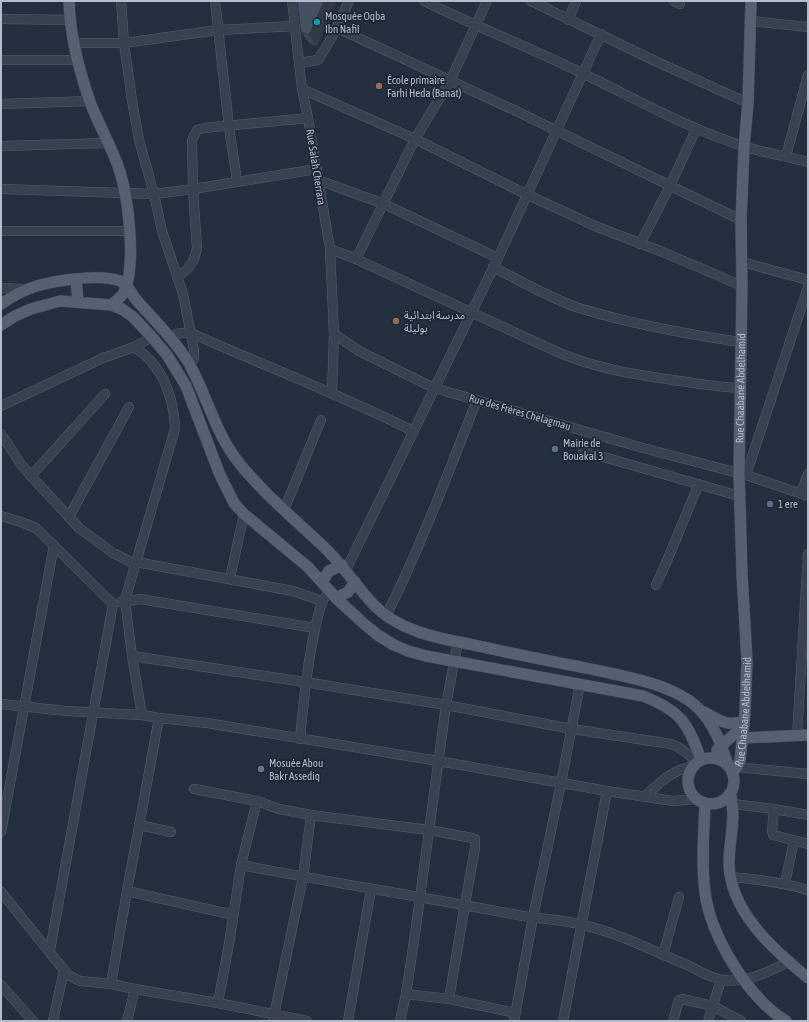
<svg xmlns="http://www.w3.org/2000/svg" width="809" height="1022" viewBox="0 0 809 1022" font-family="'Asap Condensed','Noto Sans Arabic',sans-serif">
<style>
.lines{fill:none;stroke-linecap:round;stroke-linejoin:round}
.minor-casing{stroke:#565f6c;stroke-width:10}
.major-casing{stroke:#414a57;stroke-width:12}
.minor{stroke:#38414e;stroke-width:9}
.major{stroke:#56606e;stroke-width:11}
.wall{fill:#3b4654}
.shaded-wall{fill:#303945}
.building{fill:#455162;stroke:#303945}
.culture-dot{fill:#0f9aa8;stroke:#1d2633;stroke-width:1.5}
.education-dot{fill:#8d6e63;stroke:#1d2633;stroke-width:1.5}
.service-dot{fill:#5c6f8a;stroke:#1d2633;stroke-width:1.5}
.worship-dot{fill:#6b7280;stroke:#1d2633;stroke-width:1.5}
.labels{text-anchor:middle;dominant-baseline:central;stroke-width:3.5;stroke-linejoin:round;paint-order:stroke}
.poi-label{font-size:11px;fill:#b4bcc9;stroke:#1d2633;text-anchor:start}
.street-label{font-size:11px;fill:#b4bcc9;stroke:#1d2633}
</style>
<rect width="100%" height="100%" fill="#242f3e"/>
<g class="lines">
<defs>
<g id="minor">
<polyline points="121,1 124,43 132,100 139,140 154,194 162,231 183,294 194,350 194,358 190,365"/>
<polyline points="215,1 229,127 237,181"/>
<polyline points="292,1 302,89 308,118 330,249 334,334 332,392"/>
<path d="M424,1c53,26 107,47 160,73 52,25 104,55 159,72 21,7 44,10 65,16"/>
<polyline points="531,1 655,61 748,103"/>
<polyline points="674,1 680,4"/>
<polyline points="1,19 70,20"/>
<polyline points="568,20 576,1"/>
<polyline points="751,21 808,27"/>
<polyline points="337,28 514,110 741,220"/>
<polyline points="74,43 124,43 218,30 295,26"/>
<polyline points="1,60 76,60"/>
<polyline points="299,63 318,60 332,37 349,1"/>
<polyline points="302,89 415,139 526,194 595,226 665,253 742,286"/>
<polyline points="1,104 90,101"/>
<polyline points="1,146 108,143"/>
<polyline points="786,156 808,75"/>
<polyline points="318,180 384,204 498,258"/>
<polyline points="1,189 154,194 193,189 317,169"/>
<polyline points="1,231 130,231"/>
<polyline points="640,244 670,186 696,129"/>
<path d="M330,249l26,10 199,92c39,17 76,23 118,29 22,3 44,7 66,8"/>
<polyline points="356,259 415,139 450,81 487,1"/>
<polyline points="742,262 808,280"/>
<path d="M493,267c26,13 58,32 86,41 52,16 107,26 161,34"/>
<polyline points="177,277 188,269 194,259 197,249 193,189 192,140 197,130 204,128 308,118"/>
<polyline points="1,288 26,289"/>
<polyline points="334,334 359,351 434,388 643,448 746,475 808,496"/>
<path d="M169,337l11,-4h11c74,33 150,62 222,98"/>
<polyline points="134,347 152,337"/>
<path d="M1,406l102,-48 31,-11c28,17 40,50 41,82l-50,171 7,56 10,59"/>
<polyline points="1,434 21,464 31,476 79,528 113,553 135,564"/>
<polyline points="583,451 739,496"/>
<polyline points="746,475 808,287"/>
<polyline points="31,476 105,394"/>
<polyline points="801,493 808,474"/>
<polyline points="284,510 321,420"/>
<polyline points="1,516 21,522 36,528 113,604"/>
<polyline points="69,517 129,407"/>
<polyline points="136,562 293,591 322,601"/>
<polyline points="346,570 498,258 601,34"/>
<polyline points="230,578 244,514"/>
<path d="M656,585c16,-33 28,-68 43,-101"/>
<polyline points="121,602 140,599 315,628"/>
<path d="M386,616c35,-70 62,-143 91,-216"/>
<path d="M132,656l173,26 141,23 126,24 99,15c11,4 18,10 26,19"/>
<polyline points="1,704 66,711 142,715 159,718 207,723 438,761 607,791 673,801 697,799"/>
<polyline points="797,736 808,554"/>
<path d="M300,739c4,-41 8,-83 18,-123 2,-8 3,-14 8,-20"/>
<polyline points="737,767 808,774"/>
<polyline points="194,789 257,801 279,809 311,815 429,830 472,838 475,839 475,848 465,904 449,999"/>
<path d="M645,796c16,-14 26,-26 49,-30"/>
<polyline points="733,804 774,809 808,815"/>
<polyline points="774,809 772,831 773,835 808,844"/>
<polyline points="139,825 171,832"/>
<polyline points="1,832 54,545"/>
<path d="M241,865c94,18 188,33 282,51 20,3 40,4 60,9 36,8 70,26 104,40 10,5 25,14 36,15 24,3 45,-8 65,-18"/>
<path d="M730,877c28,2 51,5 78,13"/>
<polyline points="785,883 794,841"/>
<polyline points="127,891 234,915"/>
<polyline points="1,892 64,970 70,976 80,981 111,984 135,989 218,1003 307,1021"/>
<polyline points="50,950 113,604"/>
<polyline points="663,955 679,897"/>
<polyline points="111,984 127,891 159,718"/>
<polyline points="1,985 33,1021"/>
<polyline points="406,994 449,999 516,1013"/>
<polyline points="218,1003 230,938 241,865 257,801"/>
<polyline points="273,1020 303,877 311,815"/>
<polyline points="53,1021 64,970"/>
<polyline points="127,1021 135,989"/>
<polyline points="348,1021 371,889"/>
<polyline points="400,1021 406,994 416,927 446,705 458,642"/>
<polyline points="514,1021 533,917 561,783 580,684"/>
<polyline points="563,1021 607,791"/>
<polyline points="673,1021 679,1000 682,999 713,1006 741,1021"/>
<polyline points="708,1021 721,980"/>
</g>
<g id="major">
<path d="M69,1c1,34 9,66 20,98 8,23 21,44 29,67 10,28 19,99 6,126 -3,6 -8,9 -13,13"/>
<polyline points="76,279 78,302"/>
<path d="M1,304c8,-5 16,-11 25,-14 20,-9 73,-17 94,-9 8,3 10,11 15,17 5,7 11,12 16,18 13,14 33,36 41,53 15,29 24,63 44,90 26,34 60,61 91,91 17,17 30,37 46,54 24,26 63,34 96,40 37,8 74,16 112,23 35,8 89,15 116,40 17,16 24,37 31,58"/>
<path d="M1,325l14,-9 16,-7 29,-8 51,4 11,4 11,8 18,19 16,19 19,31 34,89 14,28 10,11 64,53 28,31 27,25 16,13 15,9 14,6 18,5 217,40c38,15 45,27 58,64"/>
<polyline points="322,582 329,571 342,565"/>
<polyline points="336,598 348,592 355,582"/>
<path d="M704,712c15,8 23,15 40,9"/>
<polyline points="743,738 808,735"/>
<polyline points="717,750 743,726"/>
<circle cx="711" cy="781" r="23"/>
<path id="s1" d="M732,772l5,-5 3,-6 5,-48 2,-52 -5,-87 -3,-100 3,-188 -1,-66 3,-73 4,-44 3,-102"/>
<path d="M730,793c7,24 -1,46 -1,70 1,49 44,86 79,115"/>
<path d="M705,803c-1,29 -4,59 0,89 5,43 43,106 81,129"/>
</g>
</defs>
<use href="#minor" class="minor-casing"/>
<use href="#major" class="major-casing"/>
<use href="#minor" class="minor"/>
<use href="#major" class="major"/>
</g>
<polygon class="wall" points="297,1 336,1 317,46 309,43 301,32"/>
<polygon class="shaded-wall" points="324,1 336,1 317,46 309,35"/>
<polygon class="building" points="297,1 324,1 309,35 301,32"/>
<circle class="culture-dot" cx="317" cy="22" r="4"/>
<g class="education-dot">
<circle cx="379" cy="86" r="4"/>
<circle cx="396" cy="321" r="4"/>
</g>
<g class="service-dot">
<circle cx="555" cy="449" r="4"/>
<circle cx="770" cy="504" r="4"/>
</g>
<circle class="worship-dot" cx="261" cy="769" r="4"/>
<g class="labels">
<g class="poi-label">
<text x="325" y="16">Mosquée Oqba<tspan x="325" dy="13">Ibn Nafiî</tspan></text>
<text x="387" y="80">École primaire<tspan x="387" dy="13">Farhi Heda (Banat)</tspan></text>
<text x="404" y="315">مدرسة ابتدائية<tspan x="404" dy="13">بوليلة</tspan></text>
<text x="563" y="443">Mairie de<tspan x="563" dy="13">Bouakal 3</tspan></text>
<text x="778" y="504">1 ere</text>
<text x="269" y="763">Mosuée Abou<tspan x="269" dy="13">Bakr Assediq</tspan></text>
</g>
<g class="street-label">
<text transform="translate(316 167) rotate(81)">Rue Salah Cherrara</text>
<text stroke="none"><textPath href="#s1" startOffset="387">Rue Chaabane Abdelhamid</textPath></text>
<text transform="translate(520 412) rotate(16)">Rue des Frères Chelagmau</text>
<text stroke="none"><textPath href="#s1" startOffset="63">Rue Chaabane Abdelhamid</textPath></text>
</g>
</g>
<rect width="809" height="1022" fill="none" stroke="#b4bcc9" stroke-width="4"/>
</svg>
